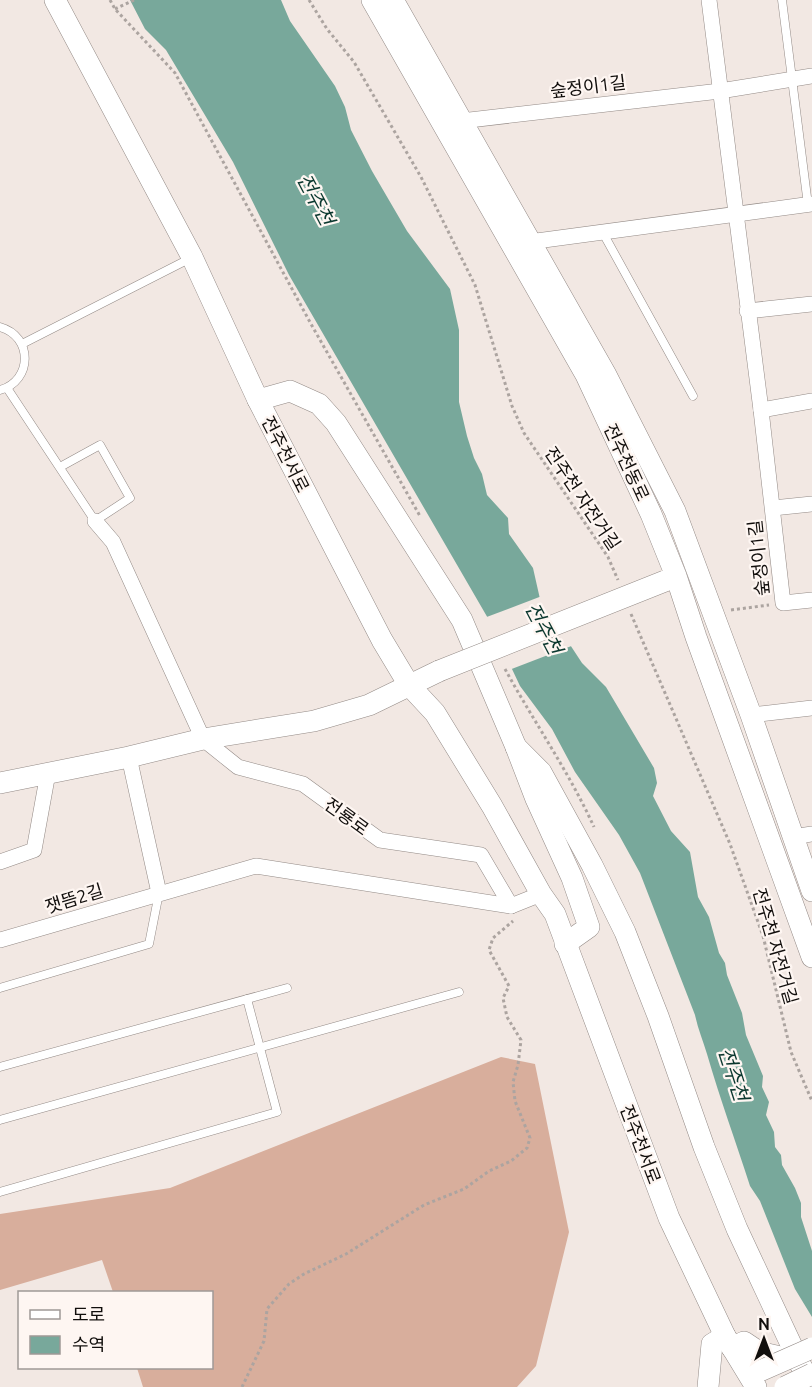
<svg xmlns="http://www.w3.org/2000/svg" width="812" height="1387" viewBox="0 0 812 1387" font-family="Ubuntu,'Noto Sans KR',sans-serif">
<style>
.forest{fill:#d8ae9c}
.water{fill:#78a89b}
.pier{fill:#f2e8e3}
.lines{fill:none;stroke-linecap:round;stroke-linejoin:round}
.lane-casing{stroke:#938a86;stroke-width:9}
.street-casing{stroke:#938a86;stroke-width:16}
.secondary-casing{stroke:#938a86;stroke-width:22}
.path{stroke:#aca4a0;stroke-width:3;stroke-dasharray:3 3;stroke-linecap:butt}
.lane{stroke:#fff;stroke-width:8}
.street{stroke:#fff;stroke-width:15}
.secondary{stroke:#fff;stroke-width:21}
.secondary-bridge-casing{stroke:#938a86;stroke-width:22;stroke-linecap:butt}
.secondary-bridge{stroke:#fff;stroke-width:21}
.labels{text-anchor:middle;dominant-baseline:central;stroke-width:4.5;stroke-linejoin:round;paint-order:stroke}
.street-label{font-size:18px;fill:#110e0c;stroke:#fef6f2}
.water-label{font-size:20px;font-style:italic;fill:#0b382f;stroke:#fef6f2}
</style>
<rect width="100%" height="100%" fill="#f2e8e3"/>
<polygon class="forest" points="501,1057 535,1064 569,1232 536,1366 517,1387 143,1387 137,1368 212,1368 212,1292 113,1292 102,1260 0,1290 0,1214 170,1188"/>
<path class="water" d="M130,0h151l9,21 45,65 10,21 6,23 21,41 35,60 43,58 9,41v72l8,34 7,22 8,16 5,21 21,23 1,16 24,34 7,31 42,64 24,24 48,81 3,15 -4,13 18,35 19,21 8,45 11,20 10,36 6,10 2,12 15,38 4,22 17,41 -1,11 7,15 -3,13 8,17 1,15 6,8 1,10 13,23 6,15v14l11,34v66l-17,-28 -35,-88 -10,-15c-14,-44 -30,-87 -43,-132 -4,-13 -9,-25 -12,-39l-55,-142 -21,-38 -44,-63 -23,-43 -32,-43 -31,-66 -200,-345 -56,-113 -67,-112 -21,-21z"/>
<polygon class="pier" points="542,596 574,645 509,670 484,618"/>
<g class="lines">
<defs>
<g id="lane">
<polyline points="782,0 808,205"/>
<polyline points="603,233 693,396"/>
<path d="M0,327c33,9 33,54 0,63"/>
<polyline points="22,344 191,258"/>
<polyline points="7,388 95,521 130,498 100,445 60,467"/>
<polyline points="0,988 149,944 159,893"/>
<polyline points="0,1067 287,988"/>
<polyline points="0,1120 459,992"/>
<polyline points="0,1192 277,1112 247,999"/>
</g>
<g id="street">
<polyline points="709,0 761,410 783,603 812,600"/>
<polyline points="461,121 720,91 812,76"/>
<polyline points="529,242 812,204"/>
<polyline points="747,311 812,304"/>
<polyline points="761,410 812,401"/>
<polyline points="773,508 812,504"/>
<polyline points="95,521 113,542 203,739 238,767 303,784 380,840 481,855 511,906"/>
<polyline points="751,715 812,708"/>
<polyline points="129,757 159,893"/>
<polyline points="793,837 812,834"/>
<polyline points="0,862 34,850 48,773"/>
<polyline points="0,940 256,866 511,906 541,894"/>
</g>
<g id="secondary">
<polyline points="55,0 192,257 258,400 382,640 409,685 435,713 492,806 541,894 555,914 669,1218 725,1336 756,1387"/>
<polyline points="372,0 586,375 651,514 676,576 696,637 812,957"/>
<polyline points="393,0 606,375 675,511 751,715 812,891"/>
<polyline points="258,400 290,391 319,404 336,423 462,620 516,747 536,799 572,878 589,927 565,944"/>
<polyline points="516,747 541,772 592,865 625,932 658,1016 704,1147 737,1229 811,1387"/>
<polyline points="0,783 129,757 203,739 314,721 369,705 439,671"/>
<polyline points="732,1348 744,1342 759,1352 789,1359"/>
<polyline points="708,1387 712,1344 725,1336"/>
</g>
</defs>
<use href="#lane" class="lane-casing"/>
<use href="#street" class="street-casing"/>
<use href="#secondary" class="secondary-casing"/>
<g class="path">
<polyline points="110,0 115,9 175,73 311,324 420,516"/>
<polyline points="309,0 327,29 354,62 421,177 475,285 512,406 524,433 608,557 618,580"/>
<polyline points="115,9 134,0"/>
<polyline points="731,610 769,605"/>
<polyline points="631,614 730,844 763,936 791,1052 812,1101"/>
<path d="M505,669c29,53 64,103 89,158"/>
<polyline points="242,1387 264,1341 267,1309 289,1284 304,1274 346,1254 424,1205 464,1189 489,1171 511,1161 527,1148 530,1138 515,1101 513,1082 518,1065 521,1040 507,1017 503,998 509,986 489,950 493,938 513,921"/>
</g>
<use href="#lane" class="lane"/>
<use href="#street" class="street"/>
<use href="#secondary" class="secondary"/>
<defs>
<g id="secondary-bridge">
<polyline points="439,671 665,581"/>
<polyline points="760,1371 812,1348"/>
<polyline points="785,1387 812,1374"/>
</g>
</defs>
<use href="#secondary-bridge" class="secondary-bridge-casing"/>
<use href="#secondary-bridge" class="secondary-bridge"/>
</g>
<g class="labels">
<g class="street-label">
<text transform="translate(588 86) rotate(-7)">숲정이1길</text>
<text transform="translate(286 454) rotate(63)">전주천서로</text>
<text transform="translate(627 462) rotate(65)">전주천동로</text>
<text transform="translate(583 498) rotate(56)">전주천 자전거길</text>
<text transform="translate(758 558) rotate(-96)">숲정이1길</text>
<text transform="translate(347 816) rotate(36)">전룡로</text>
<text transform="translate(74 898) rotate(-17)">잿뜸2길</text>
<text transform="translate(776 946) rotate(74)">전주천 자전거길</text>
<text transform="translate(641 1144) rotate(69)">전주천서로</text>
</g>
<g class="water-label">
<text transform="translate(316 199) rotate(62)">전주천</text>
<text transform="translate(544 628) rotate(62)">전주천</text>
<text transform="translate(734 1074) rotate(72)">전주천</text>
</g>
</g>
<rect x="18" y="1291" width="195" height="78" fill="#fef6f2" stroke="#9f9996" stroke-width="1.5"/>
<rect x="30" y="1310" width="30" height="9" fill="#ffffff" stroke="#9f9996" stroke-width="1.5"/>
<text x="72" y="1321" font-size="18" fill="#110e0c">도로</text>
<rect x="30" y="1336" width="30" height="18" fill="#78a89b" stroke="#9f9996" stroke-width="1.5"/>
<text x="72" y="1351" font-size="18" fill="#110e0c">수역</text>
<g transform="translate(764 1339)" stroke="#fef6f2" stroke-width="4.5" paint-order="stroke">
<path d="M0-4.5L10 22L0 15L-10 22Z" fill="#110e0c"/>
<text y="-9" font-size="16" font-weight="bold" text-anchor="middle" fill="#110e0c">N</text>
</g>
</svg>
